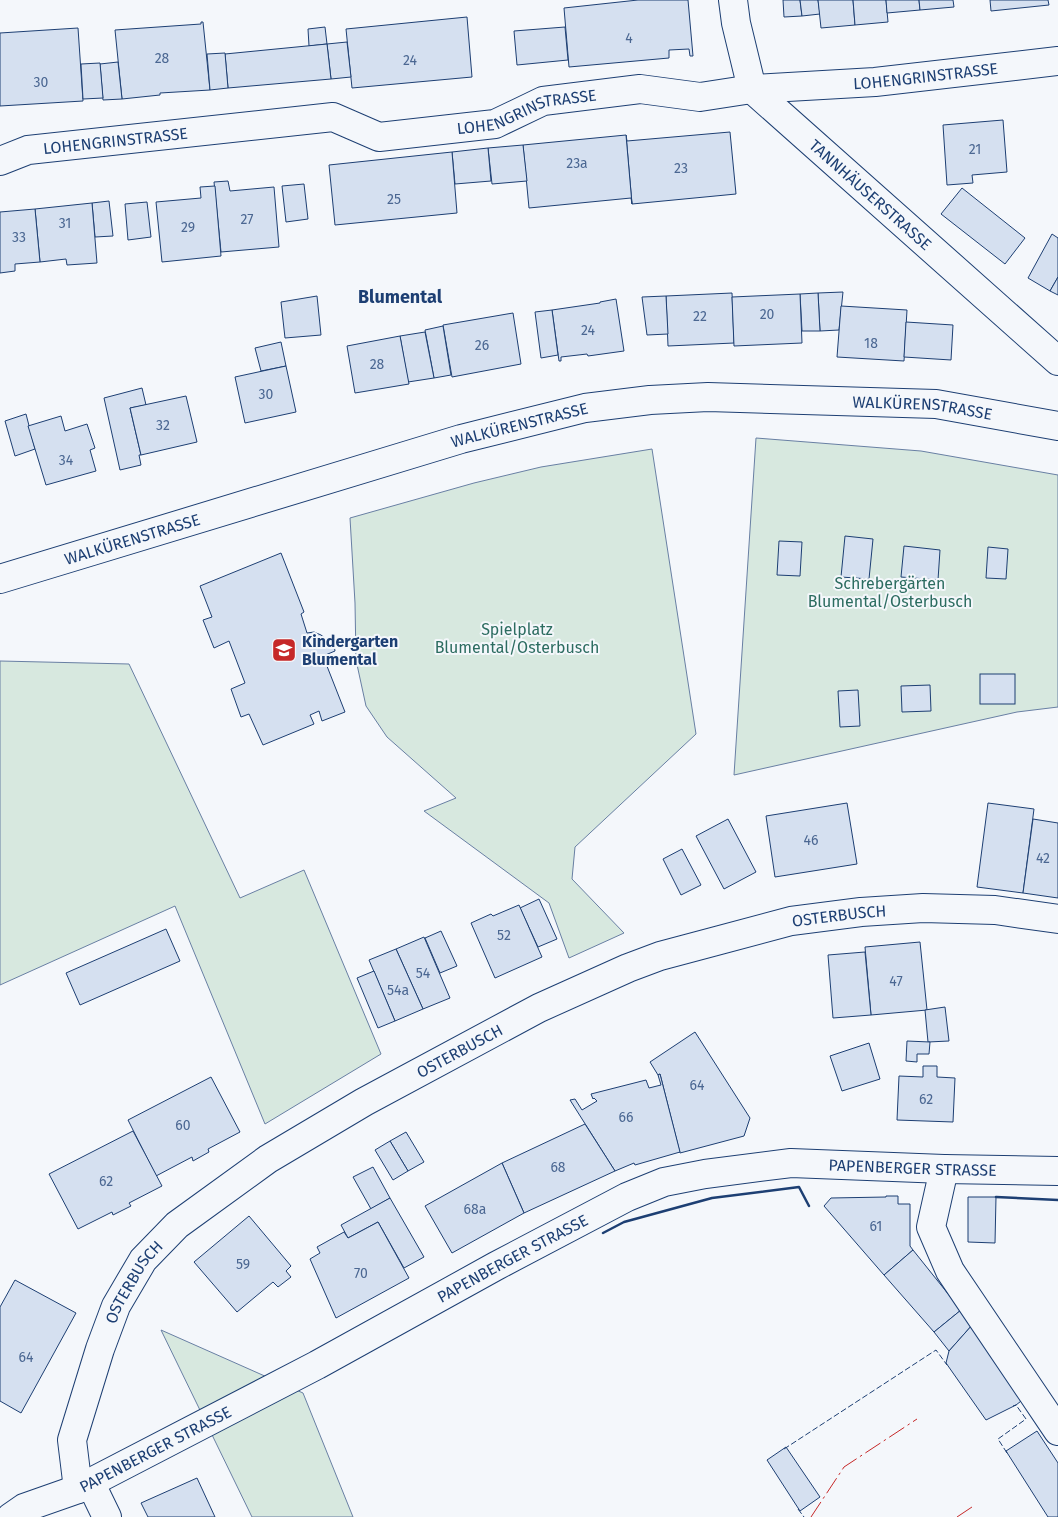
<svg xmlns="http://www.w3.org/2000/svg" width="1058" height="1517" viewBox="0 0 1058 1517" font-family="'Fira Sans',sans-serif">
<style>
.green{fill:#d7e8df;stroke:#687fa3}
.building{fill:#d5e0f0;stroke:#1d3f73}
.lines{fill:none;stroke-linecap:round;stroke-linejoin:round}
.minor-casing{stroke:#1d3f73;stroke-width:30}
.minor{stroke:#f4f7fb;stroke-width:28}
.fence{stroke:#1d3f73;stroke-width:1;stroke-dasharray:6 2.5;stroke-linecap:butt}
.wall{stroke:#1d3f73;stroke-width:2.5}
.power{stroke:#c62828;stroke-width:1;stroke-dasharray:18 4 2.5 4;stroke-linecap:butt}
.labels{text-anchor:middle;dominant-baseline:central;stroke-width:4;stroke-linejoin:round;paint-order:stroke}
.number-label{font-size:14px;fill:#4b6792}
.street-label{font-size:16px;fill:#1d3f73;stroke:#f4f7fb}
.park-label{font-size:16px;fill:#2c6c60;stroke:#f4f7fb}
.poi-label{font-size:16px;font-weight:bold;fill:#1d3f73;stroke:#f4f7fb;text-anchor:start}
.neighbourhood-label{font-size:18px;font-weight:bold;fill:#1d3f73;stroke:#f4f7fb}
</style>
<rect width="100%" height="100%" fill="#f4f7fb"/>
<g class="green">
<polygon points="756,438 921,451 1058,475 1058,707 1017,712 734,775"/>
<polygon points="652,449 696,734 575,847 572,879 624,933 569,958 549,903 424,811 456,798 387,737 366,706 356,660 355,603 350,518 474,483 541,467"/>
<polygon points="0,661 129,664 240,898 304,870 381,1054 265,1124 175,906 0,985"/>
<polygon points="161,1330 303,1393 353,1517 252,1517"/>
</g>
<g class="building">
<polygon points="638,0 688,0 693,56 690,56 689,49 669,50 669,58 569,67 564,8"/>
<polygon points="783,0 800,0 802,16 784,17"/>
<polygon points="800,0 818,0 820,14 802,16"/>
<polygon points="818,0 853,0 855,25 821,28"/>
<polygon points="853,0 886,0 888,22 855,25"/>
<polygon points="886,0 919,0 920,10 887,13"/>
<polygon points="919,0 953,0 954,7 920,10"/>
<polygon points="990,0 1048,0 1049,5 991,11"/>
<polygon points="467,17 472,77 352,88 346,29"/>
<polygon points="201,22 203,22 210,90 160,93 160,95 122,99 115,30 201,24"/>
<polygon points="325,27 327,44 309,46 308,29"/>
<polygon points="565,27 568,60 517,65 514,31"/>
<polygon points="78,28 83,101 0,106 0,33"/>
<polygon points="347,42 351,77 331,79 327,44"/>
<polygon points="327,44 331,79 228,88 225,54"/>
<polygon points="225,53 228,88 210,90 207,54"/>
<polygon points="118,62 122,99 103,100 100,64"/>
<polygon points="100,63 103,98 83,99 81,64"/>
<polygon points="1003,120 1007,172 972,175 973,183 947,185 943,125"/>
<polygon points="730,132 736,194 632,204 626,135 627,141"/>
<polygon points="626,135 632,204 631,198 529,208 523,145"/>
<polygon points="523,145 527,181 492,184 488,148"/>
<polygon points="488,148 491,181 455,184 452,152"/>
<polygon points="452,152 457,213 335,225 329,165"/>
<polygon points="228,181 230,191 274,187 279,247 221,252 214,182"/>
<polygon points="304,184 308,219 286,222 282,186"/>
<polygon points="215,186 221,256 162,262 156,202 201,198 200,187"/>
<polygon points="962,188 1025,238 1005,264 941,214"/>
<polygon points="109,201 113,236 95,237 92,203"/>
<polygon points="147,202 151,237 128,240 125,204"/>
<polygon points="92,203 97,263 67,265 66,259 40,262 35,209"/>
<polygon points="35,209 40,262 15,264 15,271 0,273 0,212"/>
<polygon points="1052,234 1058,238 1058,277 1050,291 1028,278"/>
<polygon points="1058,277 1058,295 1050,291"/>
<polygon points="843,292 839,330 820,331 818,293"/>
<polygon points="732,293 734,343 668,346 666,296"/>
<polygon points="818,293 820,331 802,331 800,294"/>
<polygon points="800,294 802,343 734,346 732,297"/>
<polygon points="317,296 321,335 285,338 281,302"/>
<polygon points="666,296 668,334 647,335 642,297"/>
<polygon points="616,299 624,351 588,356 587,354 561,357 561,361 559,361 552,310 600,303 600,302"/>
<polygon points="841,306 907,310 904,361 837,357"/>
<polygon points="552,310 558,355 541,358 535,312"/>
<polygon points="513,313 521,364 452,377 443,325"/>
<polygon points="906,322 953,325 951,360 904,357"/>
<polygon points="443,326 451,375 434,378 425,330"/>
<polygon points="425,332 434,378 408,382 400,336"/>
<polygon points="400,336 409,384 355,393 347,346"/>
<polygon points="281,342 286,366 261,371 255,348"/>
<polygon points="286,366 296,412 245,423 235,377"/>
<polygon points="142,388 146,405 130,408 141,455 139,455 141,465 120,470 104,398"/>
<polygon points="186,396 197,442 141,455 130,408"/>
<polygon points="26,414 35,449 15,456 5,421"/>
<polygon points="61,416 65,431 87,424 95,448 90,450 96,471 46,485 28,426"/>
<polygon points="845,536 873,539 869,579 841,577"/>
<polygon points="779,541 802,542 800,576 777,575"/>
<polygon points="904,546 940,550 938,580 901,577"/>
<polygon points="988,547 1008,549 1006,579 986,578"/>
<polygon points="281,553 304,612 301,614 307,633 314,632 321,635 334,645 335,651 323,656 345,712 322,721 319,711 310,715 314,724 263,745 249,714 241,717 231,689 245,683 229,641 214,648 203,620 212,617 200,586"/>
<rect x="980" y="674" width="35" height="30"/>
<polygon points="930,685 931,711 902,712 901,686"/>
<polygon points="858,690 860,726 840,727 838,691"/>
<polygon points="847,803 857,864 775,877 766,816"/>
<polygon points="988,803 1034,809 1023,893 977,887"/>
<polygon points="728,819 756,872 724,889 696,836"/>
<polygon points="1033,819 1058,823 1058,898 1023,893"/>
<polygon points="682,849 701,885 681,895 663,859"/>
<polygon points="539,899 557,939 538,947 520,908"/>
<polygon points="519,905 542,957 495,978 471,923 491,914 493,916"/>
<polygon points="166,929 180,961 80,1005 66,973"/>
<polygon points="441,931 457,966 440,973 425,938"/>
<polygon points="424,937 450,998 423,1009 396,949"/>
<polygon points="920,942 927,1010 871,1015 865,947"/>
<polygon points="396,949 423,1009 395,1021 369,960"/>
<polygon points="865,952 871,1015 833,1018 828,955"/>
<polygon points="374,971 395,1021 378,1028 357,978"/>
<polygon points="945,1007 949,1041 928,1042 925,1010"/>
<polygon points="695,1032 750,1118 744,1136 680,1153 660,1074 658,1075 650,1062"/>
<polygon points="907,1041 930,1042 929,1054 917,1054 917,1062 906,1061"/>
<polygon points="869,1043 880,1079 842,1091 830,1056"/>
<polygon points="923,1066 937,1066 937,1077 955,1078 953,1122 897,1120 899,1076 923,1077"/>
<polygon points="660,1074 680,1152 635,1165 634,1163 615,1171 570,1100 575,1099 582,1110 597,1101 594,1098 593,1099 591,1094 646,1080 649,1088 661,1085 658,1075"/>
<polygon points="211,1077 240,1132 208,1149 209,1152 193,1161 192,1157 156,1176 128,1120"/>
<polygon points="585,1124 615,1171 524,1213 502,1163"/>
<polygon points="133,1131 162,1186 129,1203 131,1206 113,1215 112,1212 78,1229 49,1174"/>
<polygon points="406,1132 424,1162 408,1171 390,1141"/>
<polygon points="390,1141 408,1171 393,1180 375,1150"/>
<polygon points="502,1163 524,1213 452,1253 425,1206"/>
<polygon points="373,1167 390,1198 371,1209 353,1177"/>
<polygon points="886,1196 898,1196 898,1204 910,1204 910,1246 913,1250 884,1275 824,1206 831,1198 886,1197"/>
<polygon points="968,1197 996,1197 995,1243 968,1242"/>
<polygon points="390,1198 424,1257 404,1268 378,1222 348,1238 341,1225"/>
<polygon points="249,1216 291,1266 286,1271 291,1277 278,1287 273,1282 237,1312 194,1262"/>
<polygon points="378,1222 409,1278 336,1318 310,1259 320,1253 317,1247 344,1232 348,1238"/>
<polygon points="913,1250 961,1310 934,1332 884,1275"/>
<polygon points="15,1280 76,1313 21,1413 0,1401 0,1307"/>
<polygon points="961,1310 973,1324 949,1351 934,1332"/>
<polygon points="973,1324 1025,1398 1016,1405 986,1420 946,1363 949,1351"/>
<polygon points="1037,1431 1058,1463 1058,1517 1048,1517 1006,1451"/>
<polygon points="786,1447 820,1497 800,1511 767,1460"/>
<polygon points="197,1478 215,1517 148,1517 141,1503"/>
</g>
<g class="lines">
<defs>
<g id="minor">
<path id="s1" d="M733,0l3,23 16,66 306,272"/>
<path id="s2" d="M0,161l28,-11 305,-33 46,20 116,-13 48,-23 97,-12 60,8 52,-8 123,-7 183,-21"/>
<path id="s3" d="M0,579l461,-140 124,-31 65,-8 58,-3 228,7 122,22"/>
<polyline points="944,1169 931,1227 950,1271 1058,1431"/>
<polyline points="90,1482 107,1517"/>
<path id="s4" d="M78,1489l-6,-49 28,-91 16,-43 27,-46 34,-35 91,-66 96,-57 175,-94 89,-40 32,-12 60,-16 71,-19 70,-9 62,-4 72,2 63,9"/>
<path id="s5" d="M11,1517l13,-9 54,-19 239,-124 179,-99 131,-69 37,-15 41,-8 86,-11 153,6 114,2"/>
</g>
</defs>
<use href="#minor" class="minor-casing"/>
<use href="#minor" class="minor"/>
<g class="fence">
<polyline points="784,1449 936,1350 947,1365"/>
<polyline points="1007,1453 998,1439 1026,1419 1016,1405 1013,1406"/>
<polyline points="798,1509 804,1517"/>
</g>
<g class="wall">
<polyline points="996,1197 1058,1200"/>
<polyline points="603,1233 624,1222 712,1198 799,1187 809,1206"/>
</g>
<g class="power">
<polyline points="811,1517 844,1467 917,1419"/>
<polyline points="957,1517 975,1505"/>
</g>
</g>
<defs>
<symbol id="school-square" viewBox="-11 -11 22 22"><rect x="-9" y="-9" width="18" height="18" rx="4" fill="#c62828" stroke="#f4f7fb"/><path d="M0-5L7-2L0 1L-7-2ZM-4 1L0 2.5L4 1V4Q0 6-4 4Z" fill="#fff"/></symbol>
</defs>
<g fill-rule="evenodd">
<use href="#school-square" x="270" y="636" width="28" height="28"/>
</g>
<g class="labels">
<g class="number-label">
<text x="629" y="38">4</text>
<text x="162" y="58">28</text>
<text x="410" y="60">24</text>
<text x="41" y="82">30</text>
<text x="975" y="149">21</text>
<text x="577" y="163">23a</text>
<text x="681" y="168">23</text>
<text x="394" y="199">25</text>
<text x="247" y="219">27</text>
<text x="65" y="223">31</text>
<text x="188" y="227">29</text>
<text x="19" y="237">33</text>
<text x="767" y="314">20</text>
<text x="700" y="316">22</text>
<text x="588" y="330">24</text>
<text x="871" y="343">18</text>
<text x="482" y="345">26</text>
<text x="377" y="364">28</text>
<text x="266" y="394">30</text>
<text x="163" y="425">32</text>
<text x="66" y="460">34</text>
<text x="811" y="840">46</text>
<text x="1043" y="858">42</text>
<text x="504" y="935">52</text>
<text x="423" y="973">54</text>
<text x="896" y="981">47</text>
<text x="398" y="990">54a</text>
<text x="697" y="1085">64</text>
<text x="926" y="1099">62</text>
<text x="626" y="1117">66</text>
<text x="183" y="1125">60</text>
<text x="558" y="1167">68</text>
<text x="106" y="1181">62</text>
<text x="475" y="1209">68a</text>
<text x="876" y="1226">61</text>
<text x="243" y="1264">59</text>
<text x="361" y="1273">70</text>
<text x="26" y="1357">64</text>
</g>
<g class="street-label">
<text stroke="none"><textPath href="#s2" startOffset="942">LOHENGRINSTRASSE</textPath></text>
<text stroke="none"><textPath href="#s2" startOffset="538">LOHENGRINSTRASSE</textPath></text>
<text stroke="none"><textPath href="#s2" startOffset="118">LOHENGRINSTRASSE</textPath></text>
<text stroke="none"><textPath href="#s1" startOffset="250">TANNHÄUSERSTRASSE</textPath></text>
<text stroke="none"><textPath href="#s3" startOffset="948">WALKÜRENSTRASSE</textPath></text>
<text stroke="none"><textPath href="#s3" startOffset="542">WALKÜRENSTRASSE</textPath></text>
<text stroke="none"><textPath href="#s3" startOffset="138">WALKÜRENSTRASSE</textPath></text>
<text stroke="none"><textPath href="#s4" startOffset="1031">OSTERBUSCH</textPath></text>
<text stroke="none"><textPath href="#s4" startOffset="625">OSTERBUSCH</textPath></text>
<text stroke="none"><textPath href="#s5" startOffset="985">PAPENBERGER STRASSE</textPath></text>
<text stroke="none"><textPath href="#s5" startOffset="565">PAPENBERGER STRASSE</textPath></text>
<text stroke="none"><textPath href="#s4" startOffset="220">OSTERBUSCH</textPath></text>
<text stroke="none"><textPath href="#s5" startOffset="160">PAPENBERGER STRASSE</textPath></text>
</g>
<g class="park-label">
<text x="890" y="583">Schrebergärten<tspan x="890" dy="18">Blumental/Osterbusch</tspan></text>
<text x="517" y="629">Spielplatz<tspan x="517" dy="18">Blumental/Osterbusch</tspan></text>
</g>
<g class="poi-label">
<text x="302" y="641">Kindergarten<tspan x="302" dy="18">Blumental</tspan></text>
</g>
<g class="neighbourhood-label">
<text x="400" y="297">Blumental</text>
</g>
</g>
</svg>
